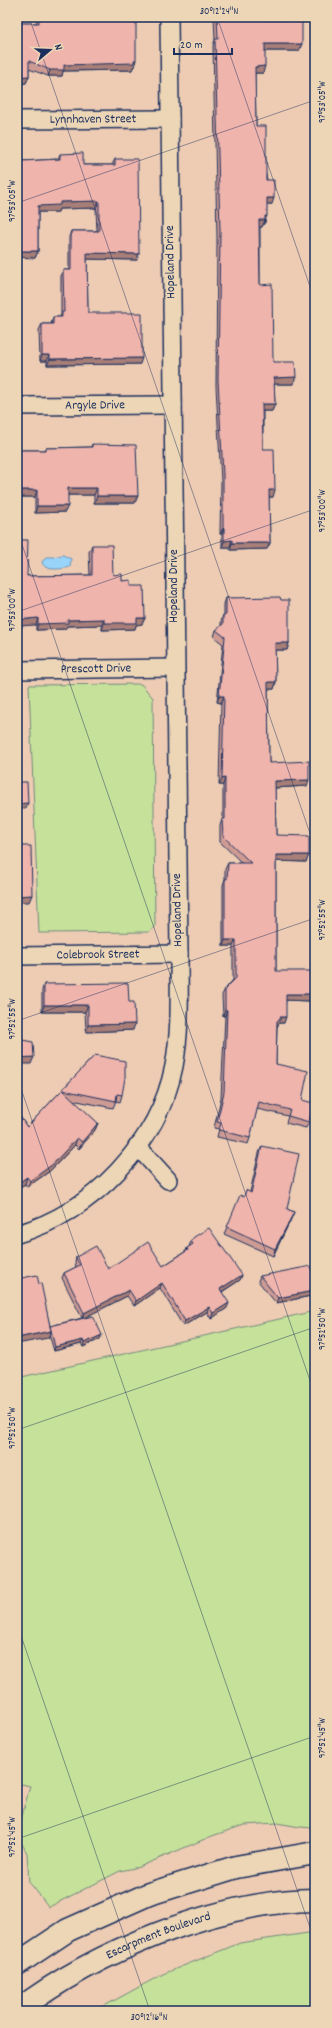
<svg xmlns="http://www.w3.org/2000/svg" width="332" height="2028" viewBox="0 0 332 2028" font-family="Dekko,sans-serif">
<style>
.green{fill:#c6e29a;stroke:#70887c}
.water{fill:#98d4f9;stroke:#6692bb}
.lines{fill:none;stroke-linecap:round;stroke-linejoin:round}
.minor-casing{stroke:#1b2f5e;stroke-width:20}
.secondary-casing{stroke:#1b2f5e;stroke-width:25}
.minor{stroke:#edd6b6;stroke-width:17}
.secondary{stroke:#edd6b6;stroke-width:22}
.wall{fill:#ce9b94;stroke:#1b2f5e}
.shaded-wall{fill:#a77e78;stroke:#1b2f5e}
.building{fill:#efb4ac;stroke:#1b2f5e}
.ticks{fill:none;stroke:#1b2f5e;stroke-width:1;stroke-opacity:0.45}
.labels{text-anchor:middle;dominant-baseline:central;stroke-width:3;stroke-linejoin:round;paint-order:stroke}
.street-label{font-size:13px;fill:#1b2f5e;stroke:#edd6b6}
.neatline{fill:none;stroke:#1b2f5e;stroke-width:1.5}
.ticks-label{font-size:10px;text-anchor:middle;fill:#1b2f5e}
</style>
<rect width="100%" height="100%" fill="#eeccb3"/>
<filter id="ink" filterUnits="userSpaceOnUse"><feTurbulence type="fractalNoise" baseFrequency=".025" numOctaves="2"/><feDisplacementMap in="SourceGraphic" scale="8" xChannelSelector="R" yChannelSelector="G"/><feConvolveMatrix kernelMatrix="1 2 1 2 8 2 1 2 1" color-interpolation-filters="sRGB"/></filter>
<g filter="url(#ink)">
<g class="green">
<polygon points="141,684 153,698 155,927 149,932 39,933 29,685"/>
<polygon points="315,1311 315,1828 300,1827 277,1823 244,1825 212,1836 139,1867 120,1871 49,1907 29,1882 27,1853 17,1835 30,1786 17,1783 17,1378"/>
<polygon points="315,1932 315,2011 95,2011 163,1974 240,1943"/>
</g>
<path class="water" d="M63,555l8,4 -1,8c-8,2 -26,5 -28,-5l4,-5h7z"/>
<g class="lines">
<defs>
<g id="minor">
<path id="s1" d="M17,120l153,-1"/>
<path id="s2" d="M17,406l156,-1"/>
<path id="s3" d="M17,670l158,-2"/>
<path id="s4" d="M17,956l162,-2"/>
<polyline points="137,1146 168,1180"/>
<path d="M17,1234c75,-21 142,-91 157,-168 7,-37 5,-75 5,-112l-10,-937"/>
</g>
<g id="secondary">
<polyline points="17,1964 68,1930 149,1894 236,1867 315,1853"/>
<path id="s5" d="M17,2011c78,-59 199,-110 298,-111"/>
</g>
</defs>
<use href="#minor" class="minor-casing"/>
<use href="#secondary" class="secondary-casing"/>
<use href="#minor" class="minor"/>
<use href="#secondary" class="secondary"/>
</g>
<g class="wall">
<polygon points="38,17 134,67 133,67 132,70 63,71 62,76 48,76 29,69 29,76 26,83 17,84 17,23 36,23"/>
<polygon points="214,17 270,17 270,20 299,51 265,51 263,73 255,73 256,126 272,204 267,204 265,223 264,223 262,227 260,227 260,285 273,362 293,384 274,384 275,404 272,411 263,411 263,449 273,497 269,497 270,543 267,549 230,550 230,547 222,547 222,534 220,534 221,482 216,386 217,238 213,46 215,40"/>
<polygon points="60,154 83,165 112,165 115,159 139,254 137,260 87,259 88,313 140,364 47,365 47,361 40,361 39,330 42,324 51,324 53,317 60,317 61,314 61,276 63,270 69,270 69,237 71,231 97,231 96,208 59,209 58,212 38,212 38,251 35,258 17,257 17,165 20,165 22,161 58,159"/>
<polygon points="92,444 135,503 94,503 94,495 68,495 65,512 35,513 35,497 17,497 17,450 45,450 46,448 91,447"/>
<polygon points="92,545 113,575 131,586 145,618 142,624 136,625 135,629 102,630 102,625 67,626 65,629 36,630 36,625 27,576 90,575 89,552"/>
<polygon points="226,598 281,600 289,643 287,650 275,650 276,682 274,689 268,689 269,763 307,786 275,788 276,835 309,855 306,862 276,861 276,971 309,1001 286,1000 284,1023 279,1023 277,1027 276,1064 302,1100 309,1122 306,1128 286,1123 288,1116 257,1109 250,1138 248,1144 217,1137 219,1129 214,1128 221,1098 225,1016 223,1016 222,995 225,989 233,980 233,946 223,946 223,885 225,879 225,869 228,863 242,863 220,842 220,826 222,819 223,819 223,785 219,785 221,703 217,702 223,644 214,637 216,630 221,626 221,621 223,615 224,615 224,604"/>
<polygon points="44,984 129,1002 133,1030 86,1032 85,1012 42,1012 42,990"/>
<polygon points="95,1055 122,1095 120,1102 116,1101 113,1108 72,1100 98,1123 95,1130 79,1149 75,1145 50,1171 27,1187 25,1184 17,1189 17,1112 27,1127"/>
<polygon points="262,1146 287,1209 294,1212 291,1219 273,1256 224,1234 227,1227 244,1197 250,1192 259,1153"/>
<polygon points="191,1241 242,1275 240,1280 222,1292 227,1308 211,1319 207,1312 183,1326 160,1288 134,1306 127,1296 83,1318 100,1339 83,1347 81,1344 54,1351 49,1334 48,1338 39,1284 50,1326 82,1318 62,1278 64,1273 76,1267 75,1263 76,1257 108,1269 163,1266 186,1251 187,1248 189,1247"/>
<polygon points="260,1276 312,1288 311,1296 276,1303 258,1281"/>
</g>
<g class="shaded-wall">
<polygon points="265,44 302,44 299,51 263,51"/>
<polygon points="136,60 134,67 133,67 132,70 63,71 62,76 48,76 50,70 64,65"/>
<polygon points="265,66 263,73 253,73 255,67"/>
<polygon points="29,76 26,83 17,84 17,77"/>
<polygon points="267,198 274,198 272,204 264,204"/>
<polygon points="99,201 96,208 59,209 58,212 36,212 38,206 60,202"/>
<polygon points="265,216 267,216 262,227 257,227 259,220"/>
<polygon points="18,251 38,251 35,258 17,257 17,255"/>
<polygon points="87,253 139,254 137,260 84,259"/>
<polygon points="42,355 50,355 47,361 40,361"/>
<polygon points="142,358 140,364 47,365 50,359"/>
<polygon points="296,377 293,384 272,384 274,378"/>
<polygon points="262,404 275,404 272,411 260,411"/>
<polygon points="68,488 97,488 94,495 65,495"/>
<polygon points="17,490 37,490 35,497 17,497"/>
<polygon points="269,490 275,490 273,497 267,497"/>
<polygon points="97,496 138,496 135,503 94,503"/>
<polygon points="37,506 68,506 65,512 35,513"/>
<polygon points="223,528 224,528 222,534 220,534"/>
<polygon points="232,540 230,547 222,547 224,541"/>
<polygon points="232,543 270,543 267,549 230,550"/>
<polygon points="38,618 36,625 17,626 17,620"/>
<polygon points="137,618 145,618 142,624 136,625 135,629 102,630 104,623"/>
<polygon points="104,619 102,625 67,626 65,629 36,630 38,624 68,620"/>
<polygon points="275,643 289,643 287,650 273,650"/>
<polygon points="268,682 276,682 274,689 266,689"/>
<polygon points="219,696 224,696 221,703 217,702"/>
<polygon points="225,778 223,785 219,785 222,779"/>
<polygon points="309,780 307,786 272,788 275,781"/>
<polygon points="28,803 26,808 17,809 17,804"/>
<polygon points="276,855 309,855 306,862 274,861"/>
<polygon points="32,895 29,902 17,902 17,896"/>
<polygon points="225,940 236,940 233,946 223,946"/>
<polygon points="286,994 311,994 309,1001 283,1000"/>
<polygon points="44,1005 88,1005 85,1012 42,1012"/>
<polygon points="225,1010 227,1010 225,1016 223,1016"/>
<polygon points="280,1017 286,1017 284,1023 279,1023 277,1027 275,1027 277,1021"/>
<polygon points="135,1024 133,1030 86,1032 88,1025"/>
<polygon points="34,1057 31,1064 17,1064 17,1058"/>
<polygon points="98,1123 95,1130 79,1149 82,1142"/>
<polygon points="77,1138 75,1145 50,1171 27,1187 30,1181"/>
<polygon points="27,1177 25,1184 17,1189 17,1184"/>
<polygon points="294,1212 291,1219 273,1256 275,1249"/>
<polygon points="242,1275 240,1280 218,1294 220,1289"/>
<polygon points="162,1283 160,1288 134,1306 136,1301"/>
<polygon points="311,1283 314,1283 312,1288"/>
<polygon points="129,1290 127,1296 82,1319 84,1313"/>
<polygon points="313,1291 311,1296 276,1303 278,1298"/>
<polygon points="229,1303 227,1308 211,1319 213,1313"/>
<polygon points="209,1307 207,1312 183,1326 185,1321"/>
<polygon points="51,1331 48,1338 17,1344 17,1338"/>
<polygon points="102,1335 100,1339 83,1347 84,1343"/>
<polygon points="83,1340 81,1344 54,1351 55,1347"/>
</g>
<g class="building">
<polygon points="39,17 136,17 136,60 134,60 134,63 64,65 64,70 50,70 29,61 29,76 17,77 17,23 39,23"/>
<polygon points="217,17 270,17 270,20 302,20 302,44 265,44 265,66 255,67 256,126 266,126 266,180 274,180 274,198 267,198 267,216 265,216 265,220 259,220 260,285 272,284 273,362 295,362 296,377 274,378 275,404 262,404 263,449 274,449 275,490 269,490 270,543 232,543 232,540 224,541 224,528 223,528 223,475 218,380 220,231 215,39 218,39"/>
<polygon points="83,153 83,165 115,165 115,159 138,159 139,254 87,253 88,313 142,313 142,358 50,359 50,355 42,355 42,324 53,324 53,317 62,317 62,312 64,312 63,270 71,270 71,231 99,231 99,201 60,202 60,205 38,206 38,251 18,251 19,206 17,206 17,165 22,165 22,161 60,159 60,154"/>
<polygon points="92,444 136,445 138,496 97,496 97,488 68,488 68,506 37,506 37,490 17,490 17,450 46,450 46,448 92,447"/>
<polygon points="17,540 28,540 27,576 92,575 92,545 112,545 113,575 122,574 122,581 131,580 131,586 144,586 145,618 137,618 137,623 104,623 104,619 68,620 68,623 38,624 38,618 17,620"/>
<polygon points="280,597 281,600 289,600 289,643 275,643 276,682 268,682 269,763 309,761 309,780 275,781 276,835 309,836 309,855 276,855 276,971 311,971 311,994 286,994 286,1017 280,1017 280,1020 277,1021 276,1064 308,1071 302,1100 313,1103 309,1122 288,1116 290,1110 259,1102 250,1138 219,1130 221,1123 217,1122 224,1092 227,1010 225,1010 225,989 236,978 236,940 225,940 225,879 227,879 228,863 251,863 223,836 222,819 225,819 225,778 222,779 224,696 219,696 225,637 216,630 223,624 223,615 226,615 226,598"/>
<polygon points="17,729 18,729 18,752 17,759"/>
<polygon points="17,782 27,782 28,803 17,804"/>
<polygon points="17,846 31,846 32,895 17,896"/>
<polygon points="128,983 129,1002 134,1002 135,1024 88,1025 88,1005 44,1005 44,984"/>
<polygon points="17,1039 33,1042 34,1057 17,1058"/>
<polygon points="95,1055 125,1061 125,1078 122,1095 117,1094 116,1101 63,1090 98,1123 82,1142 77,1138 53,1164 30,1181 27,1177 17,1184 17,1112 27,1127"/>
<polygon points="262,1146 299,1154 287,1209 294,1212 275,1249 227,1227 240,1195 244,1197 246,1190 251,1193"/>
<polygon points="209,1228 242,1275 220,1289 229,1303 213,1313 209,1307 185,1321 162,1283 136,1301 129,1290 84,1313 64,1273 80,1265 76,1257 96,1246 108,1269 148,1242 163,1266 188,1250 187,1248 193,1244 191,1241 194,1237"/>
<polygon points="311,1266 314,1283 311,1283 313,1291 278,1298 260,1276"/>
<polygon points="37,1275 39,1284 41,1283 51,1331 17,1338 17,1279"/>
<polygon points="93,1316 102,1335 84,1343 83,1340 55,1347 50,1326"/>
</g>
</g>
<path class="ticks" d="M29,17l286,831M217,17l98,284M17,203l298,-103M17,530l298,865M17,612l298,-103M17,1021l298,-103M17,1077l298,865M17,1430l298,-103M17,1624l133,387M17,1839l298,-103"/>
<g class="labels">
<g class="street-label">
<text stroke="none"><textPath href="#s1" startOffset="76">Lynnhaven Street</textPath></text>
<text transform="translate(171 262) rotate(-91)">Hopeland Drive</text>
<text stroke="none"><textPath href="#s2" startOffset="78">Argyle Drive</textPath></text>
<text transform="translate(174 586) rotate(-90)">Hopeland Drive</text>
<text stroke="none"><textPath href="#s3" startOffset="79">Prescott Drive</textPath></text>
<text transform="translate(178 910) rotate(-91)">Hopeland Drive</text>
<text stroke="none"><textPath href="#s4" startOffset="81">Colebrook Street</textPath></text>
<text stroke="none"><textPath href="#s5" startOffset="161">Escarpment Boulevard</textPath></text>
</g>
</g>
<rect width="332" height="2028" fill="none" stroke="#edd6b6" stroke-width="44"/>
<g transform="translate(50 50) rotate(71)" stroke="#edd6b6" stroke-width="3" paint-order="stroke">
<path d="M0-3L7 15L0 10L-7 15Z" fill="#1b2f5e"/>
<text y="-6" font-size="11" font-weight="bold" text-anchor="middle" fill="#1b2f5e">N</text>
</g>
<path d="M174 48v6h58v-6" fill="none" stroke="#1b2f5e" stroke-width="2"/>
<text x="180" y="48" font-size="12" fill="#1b2f5e" stroke="#edd6b6" stroke-width="3" paint-order="stroke">20 m</text>
<rect x="22" y="22" width="288" height="1984" class="neatline"/>
<g class="ticks-label">
<text x="219" y="14">30°12'24"N</text>
<text transform="translate(321 102) rotate(-90)" y="4">97°53'05"W</text>
<text transform="translate(11 201) rotate(-90)" y="4">97°53'05"W</text>
<text transform="translate(321 511) rotate(-90)" y="4">97°53'00"W</text>
<text transform="translate(11 610) rotate(-90)" y="4">97°53'00"W</text>
<text transform="translate(321 920) rotate(-90)" y="4">97°52'55"W</text>
<text transform="translate(11 1019) rotate(-90)" y="4">97°52'55"W</text>
<text transform="translate(321 1329) rotate(-90)" y="4">97°52'50"W</text>
<text transform="translate(11 1428) rotate(-90)" y="4">97°52'50"W</text>
<text transform="translate(321 1738) rotate(-90)" y="4">97°52'45"W</text>
<text transform="translate(11 1837) rotate(-90)" y="4">97°52'45"W</text>
<text x="149" y="2020">30°12'16"N</text>
</g>
</svg>
